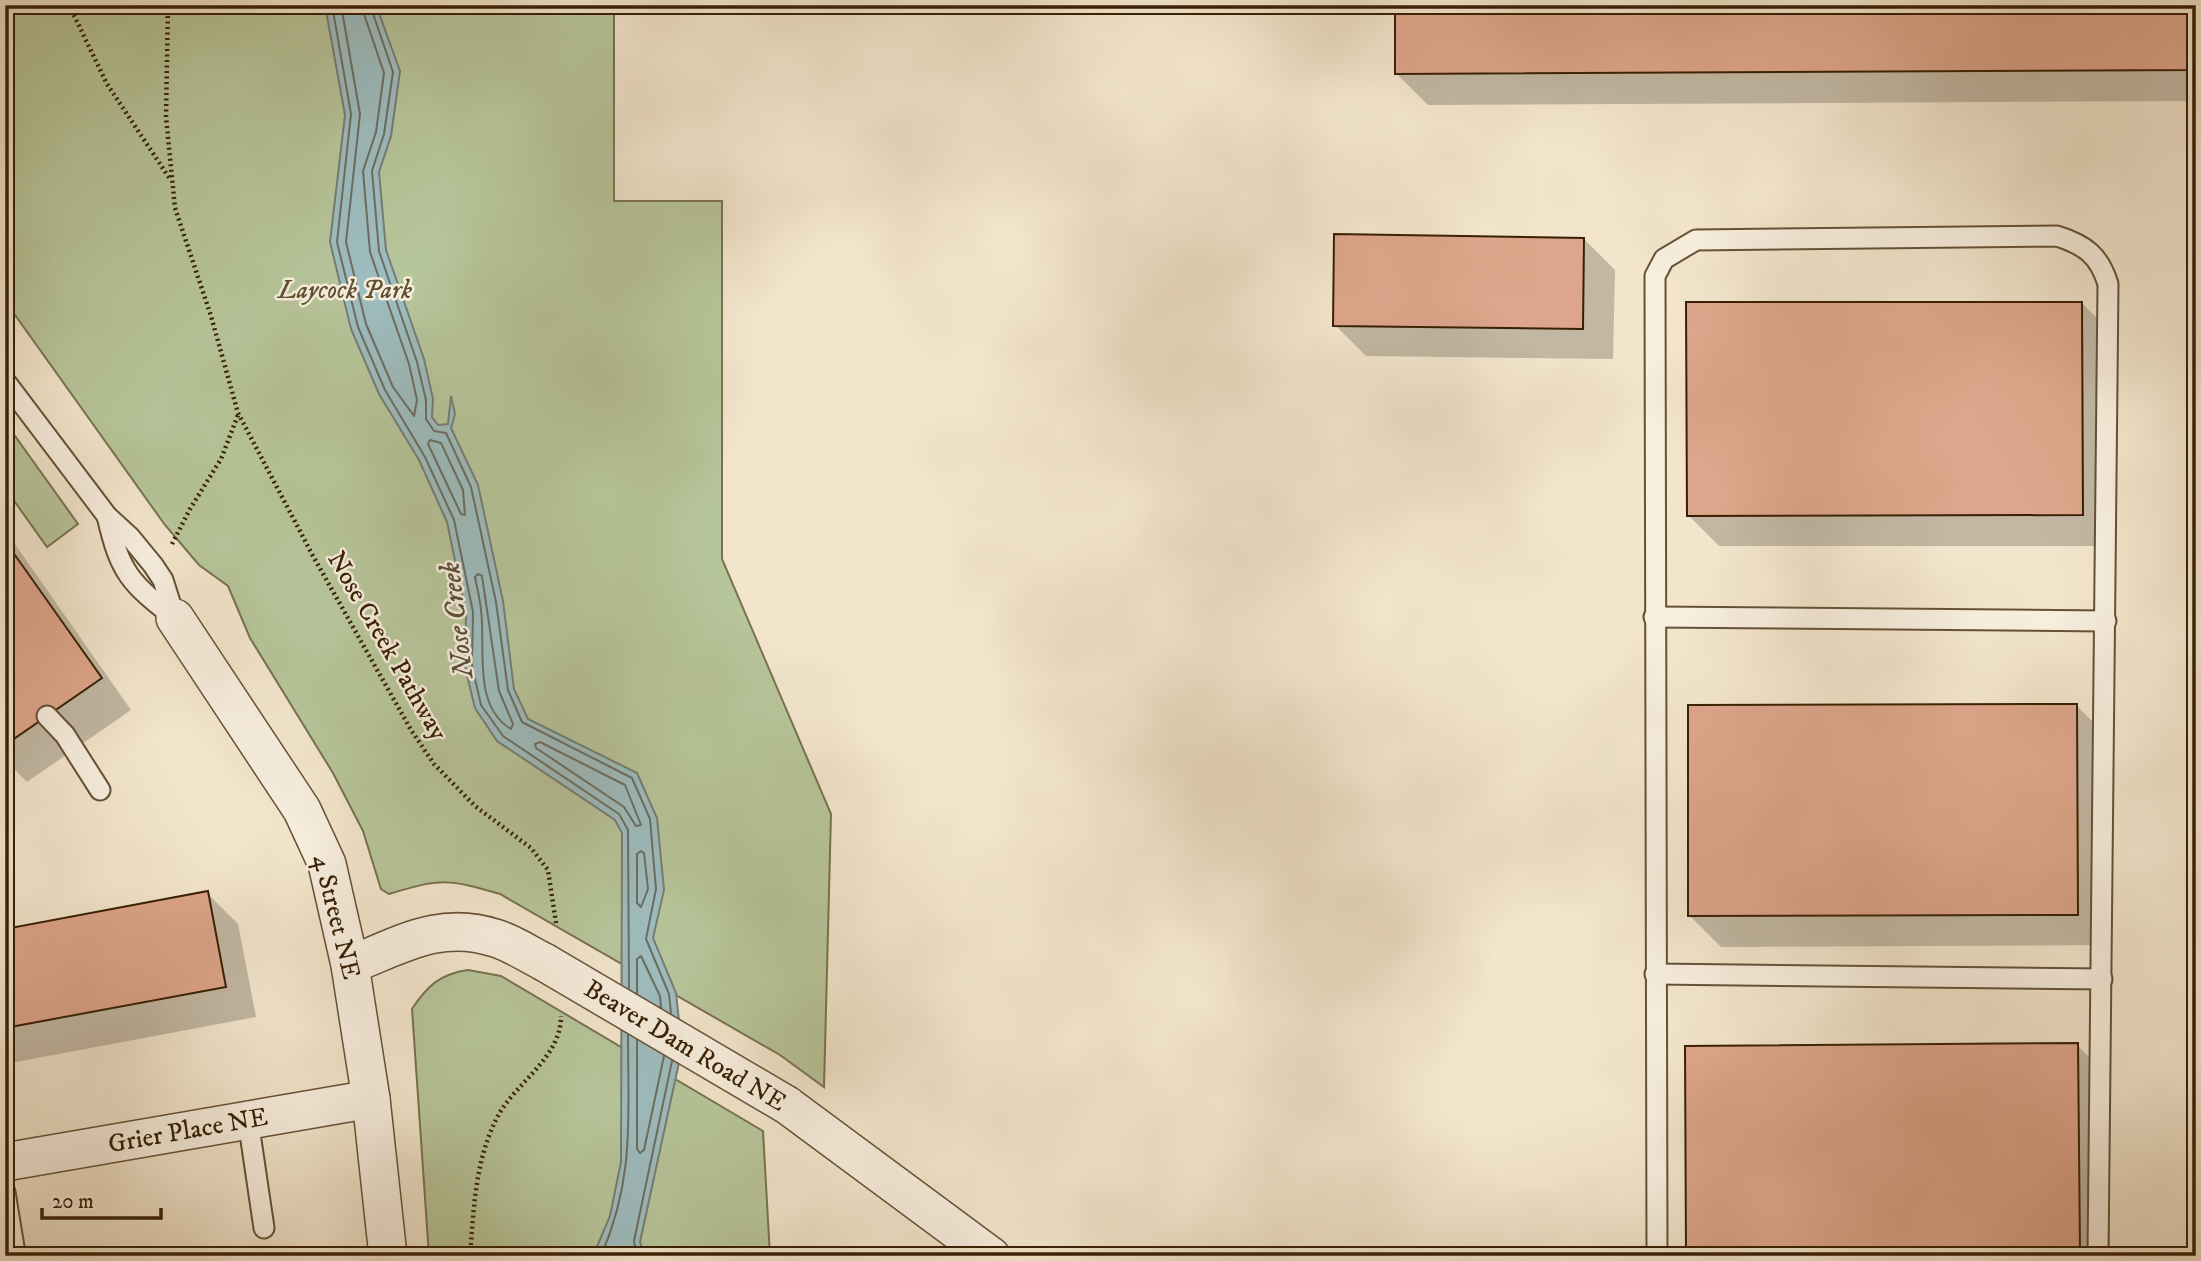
<svg xmlns="http://www.w3.org/2000/svg" width="2201" height="1261" viewBox="0 0 2201 1261" font-family="'IM FELL DW Pica',serif">
<style>
.green{fill:#b7c59a;stroke:#78724f;stroke-width:2}
.water{fill:#9ebdc0;stroke:#757e75;stroke-width:2}
.shadow{fill:#0003}
.lines{fill:none;stroke-linecap:round;stroke-linejoin:round}
.shore{stroke:#6b6e62;stroke-width:2}
.building{fill:#dda58b;stroke:#382004;stroke-width:2}
.lane-casing{stroke:#665136;stroke-width:23}
.street-casing{stroke:#665136;stroke-width:40}
.path{stroke:#382004;stroke-width:4.5;stroke-dasharray:2 3.5;stroke-linecap:butt}
.lane{stroke:#f7eede;stroke-width:19}
.street{stroke:#f7eede;stroke-width:37}
.street-bridge-casing{stroke:#665136;stroke-width:40;stroke-linecap:butt}
.street-bridge{stroke:#f7eede;stroke-width:37}
.labels{text-anchor:middle;dominant-baseline:central;stroke-width:5;stroke-linejoin:round;paint-order:stroke}
.park-label{font-size:26px;font-style:italic;fill:#5e5231;stroke:#f7eede}
.street-label{font-size:26px;fill:#382004;stroke:#f7eede}
.water-label{font-size:28px;font-style:italic;fill:#574f3c;stroke:#f7eede}
</style>
<rect width="100%" height="100%" fill="#f2e5cc"/>
<filter id="stains"><feTurbulence type="fractalNoise" baseFrequency=".00286" numOctaves="4"/><feColorMatrix values="0 0 0 0 .2 0 0 0 0 .09 0 0 0 0 .02 0 0 0 .5 -.17"/></filter>
<radialGradient id="worn" r=".72"><stop offset=".6" stop-color="#630" stop-opacity="0"/><stop offset="1" stop-color="#630" stop-opacity=".3"/></radialGradient>
<g class="green">
<path d="M5,5h609v196h108v358l109,255 -7,273 -44,-32 -280,-161c-51,-15 -59,-16 -111,0l-8,-5 -18,-58 -30,-58 -83,-135 -22,-52 -29,-21 -34,-40 -160,-224z"/>
<polygon points="5,422 78,524 47,547 5,488"/>
<path d="M468,970l33,6 262,155 7,125h-341l-17,-247c15,-23 28,-35 56,-39z"/>
</g>
<polygon class="water" points="325,5 376,5 400,71 391,136 379,172 386,250 424,359 433,399 432,417 438,425 448,424 451,396 455,414 451,428 478,485 503,601 514,689 528,719 637,773 657,818 664,890 653,938 676,993 682,1049 640,1242 644,1256 593,1256 610,1216 621,1162 622,833 615,820 497,741 475,708 465,667 466,613 447,522 419,460 379,394 351,329 330,242 345,115"/>
<g class="shadow">
<polygon points="2196,5 2196,101 1428,105 1397,74"/>
<polygon points="1584,239 1615,270 1613,359 1366,356 1335,325"/>
<polygon points="2082,303 2113,334 2113,546 1719,546 1688,515"/>
<polygon points="5,530 131,710 27,782 5,760"/>
<polygon points="2077,706 2108,737 2108,945 1721,947 1690,916"/>
<polygon points="207,893 238,924 256,1017 5,1064 5,931"/>
<polygon points="2077,1045 2108,1076 2110,1256 1691,1256 1688,1253"/>
</g>
<g class="lines">
<g class="shore">
<polyline points="332,5 351,114 337,242 358,327 385,390 425,457 454,520 473,612 472,666 481,705 503,736 619,814 628,830 629,988"/>
<polyline points="341,5 360,114 346,242 366,324 393,387 414,416 417,400 409,364 370,252 363,171 376,132 384,73 361,5"/>
<polyline points="370,5 393,72 384,134 372,171 379,251 417,362 426,400 426,419 434,431 446,433 471,487 496,602 508,690 522,722 632,778 650,819 656,889 646,939 669,994 671,1013"/>
<polygon points="430,440 441,443 463,490 465,515 461,514 428,444"/>
<path d="M478,574l4,2 17,115 14,33 -2,5c-39,-23 -25,-83 -30,-119 -1,-11 -4,-22 -6,-33z"/>
<polygon points="540,742 625,785 641,825 636,826 624,807 536,748 535,744"/>
<polygon points="641,851 644,853 648,889 641,907 637,903 637,854"/>
<polyline points="637,994 637,959 641,956 660,996 661,1008"/>
<polyline points="637,1040 637,1149 640,1153 644,1150 664,1056"/>
<path d="M601,1256c34,-79 27,-138 27,-221"/>
<polyline points="637,1256 634,1241 672,1061"/>
</g>
</g>
<g class="building">
<polygon points="1395,5 2196,5 2196,70 1395,74"/>
<polygon points="1334,234 1584,238 1583,329 1333,326"/>
<polygon points="1686,302 2082,302 2083,515 1687,516"/>
<polygon points="5,541 102,678 5,745"/>
<polygon points="2077,704 2078,915 1688,916 1688,705"/>
<polygon points="208,891 226,987 5,1028 5,929"/>
<polygon points="2078,1043 2080,1251 1686,1253 1685,1046"/>
</g>
<g class="lines">
<defs>
<g id="lane">
<polyline points="5,381 107,516 130,537 153,565 163,580 175,618"/>
<path d="M107,516c13,57 23,67 68,102"/>
<polyline points="1654,617 2106,621"/>
<polyline points="47,716 65,735 100,790"/>
<polyline points="1655,974 2102,979"/>
<polyline points="248,1120 264,1228"/>
<polyline points="5,1192 15,1253"/>
<path d="M1657,1256l-2,-980 9,-17 32,-19 361,-4c28,9 42,19 51,48l-10,972"/>
</g>
<g id="street">
<polyline points="175,618 302,810 327,864 350,965 371,1099 388,1256"/>
<path d="M350,965c51,-20 90,-45 145,-27 17,5 33,16 49,24"/>
<polyline points="787,1105 991,1256"/>
<polyline points="5,1162 371,1099"/>
</g>
</defs>
<use href="#lane" class="lane-casing"/>
<use href="#street" class="street-casing"/>
<g class="path">
<polyline points="69,5 107,84 170,179"/>
<polyline points="168,5 166,117 175,208 211,316 238,413 313,556 411,730 434,764 475,806 531,848 548,870 556,923"/>
<polyline points="172,544 190,509 221,459 238,415"/>
<path d="M470,1256c4,-49 5,-98 29,-142 19,-33 62,-57 62,-98"/>
</g>
<use href="#lane" class="lane"/>
<use href="#street" class="street"/>
<defs>
<polyline id="street-bridge" points="544,962 787,1105"/>
</defs>
<use href="#street-bridge" class="street-bridge-casing"/>
<use href="#street-bridge" class="street-bridge"/>
</g>
<g class="labels">
<g class="park-label">
<text x="345" y="290">Laycock Park</text>
</g>
<g class="street-label">
<text transform="translate(387 646) rotate(60)">Nose Creek Pathway</text>
<text transform="translate(336 917) rotate(76)">4 Street NE</text>
<text transform="translate(685 1046) rotate(31)">Beaver Dam Road NE</text>
<text transform="translate(188 1131) rotate(-10)">Grier Place NE</text>
</g>
<g class="water-label">
<text transform="translate(457 620) rotate(-97)">Nose Creek</text>
</g>
</g>
<rect width="2201" height="1261" fill="none" stroke="#f2e5cc" stroke-width="28"/>
<rect x="7" y="7" width="2187" height="1247" fill="none" stroke="#382004" stroke-width="3.5"/>
<rect x="14" y="14" width="2173" height="1233" fill="none" stroke="#382004" stroke-width="2"/>
<path d="M42 1208v10h119v-10" fill="none" stroke="#382004" stroke-width="3.5"/>
<text x="52" y="1208" font-size="21" fill="#382004" stroke="#f7eede" stroke-width="5" paint-order="stroke">20 m</text>
<rect width="100%" height="100%" filter="url(#stains)"/>
<rect width="100%" height="100%" fill="url(#worn)"/>
</svg>
